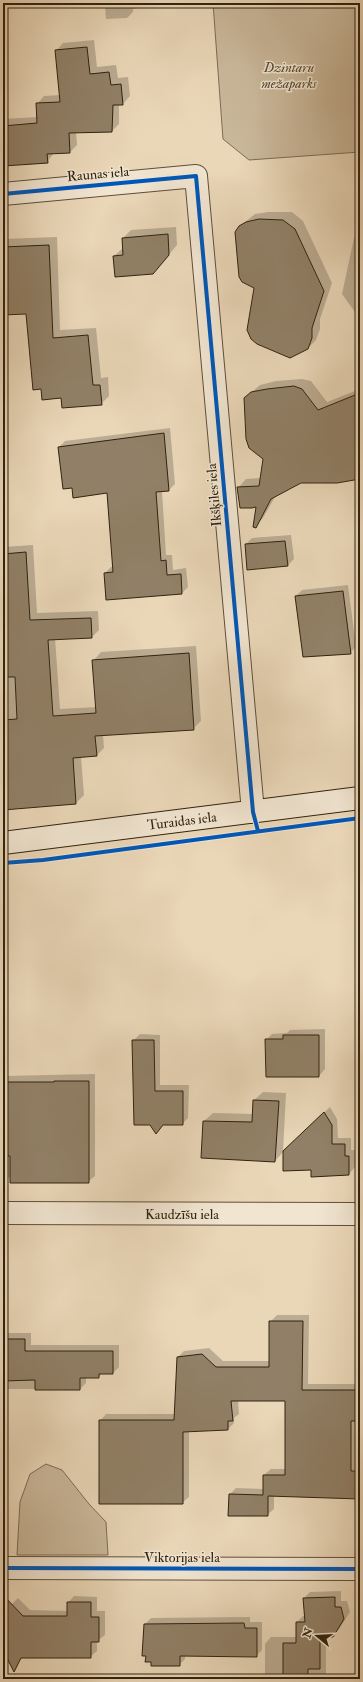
<svg xmlns="http://www.w3.org/2000/svg" width="363" height="1682" viewBox="0 0 363 1682" font-family="'IM FELL Double Pica',serif">
<style>
.green{fill:#cab89b;stroke:#7d6d55}
.shadow{fill:#0003}
.building{fill:#918067;stroke:#30220f}
.lines{fill:none;stroke-linecap:round;stroke-linejoin:round}
.street-casing{stroke:#5e4f39;stroke-width:24}
.secondary-casing{stroke:#30220f;stroke-width:24}
.street{stroke:#f1e5d1;stroke-width:22}
.secondary{stroke:#f1e5d1;stroke-width:22}
.cycleway-casing{stroke:#f1e5d1;stroke-width:6}
.cycleway{stroke:#0057b8;stroke-width:4}
.labels{text-anchor:middle;dominant-baseline:central;stroke-width:3;stroke-linejoin:round;paint-order:stroke}
.park-label{font-size:14px;font-style:italic;fill:#564832;stroke:#f1e5d1}
.street-label{font-size:14px;fill:#30220f;stroke:#f1e5d1}
</style>
<rect width="100%" height="100%" fill="#ead7b8"/>
<filter id="stains"><feTurbulence type="fractalNoise" baseFrequency=".005" numOctaves="4"/><feColorMatrix values="0 0 0 0 .2 0 0 0 0 .09 0 0 0 0 .02 0 0 0 .5 -.17"/></filter>
<radialGradient id="worn" r=".72"><stop offset=".6" stop-color="#630" stop-opacity="0"/><stop offset="1" stop-color="#630" stop-opacity=".3"/></radialGradient>
<g class="green">
<polygon points="213,3 360,3 360,152 249,160 223,139"/>
<polygon points="46,1464 62,1470 89,1504 106,1522 108,1555 17,1555 20,1502 30,1474"/>
</g>
<g class="shadow">
<polygon points="68,3 144,3 139,8 133,9 133,12 127,18 106,19 105,5 69,7"/>
<polygon points="94,40 97,67 116,65 118,78 128,77 130,96 123,104 119,104 119,124 112,131 76,132 77,145 70,152 54,153 47,162 3,165 3,119 38,117 37,104 44,96 60,95 56,51 63,43"/>
<polygon points="268,212 292,212 303,221 332,283 320,319 320,329 316,340 307,349 255,288 239,227 255,214"/>
<polygon points="176,227 177,245 161,264 114,256 123,248 123,238 131,230"/>
<polygon points="360,228 360,319 342,294 354,238"/>
<polygon points="57,237 60,330 96,328 101,378 108,377 109,396 101,404 62,397 42,388 27,313 3,314 3,239"/>
<polygon points="302,379 311,381 327,402 360,389 360,478 301,482 276,495 263,518 255,527 257,505 238,488 246,479 261,478 264,459 245,398 260,385 276,381"/>
<polygon points="170,428 175,484 169,490 162,491 166,555 172,555 173,570 186,568 188,587 182,593 105,573 111,567 113,567 108,492 73,486 59,447 65,441"/>
<polygon points="291,535 294,559 288,565 246,544 252,538"/>
<polygon points="33,545 37,613 98,611 99,630 92,637 55,638 60,709 97,707 94,660 101,652 196,646 201,721 193,729 103,735 104,748 96,756 81,757 84,795 76,803 3,809 3,547"/>
<polygon points="348,585 356,647 350,653 296,596 302,590"/>
<polygon points="325,1029 325,1069 319,1076 266,1040 272,1034 287,1033 290,1030"/>
<polygon points="140,1034 160,1035 160,1085 189,1085 188,1118 182,1124 164,1124 156,1133 150,1124 133,1041"/>
<polygon points="95,1074 95,1176 88,1182 3,1177 3,1076"/>
<polygon points="263,1092 286,1093 283,1152 330,1107 337,1119 338,1138 351,1138 351,1150 355,1150 355,1167 349,1174 312,1169 284,1151 275,1161 204,1121 213,1113 254,1114 254,1100"/>
<polygon points="277,1315 309,1315 308,1384 360,1384 360,1420 357,1420 357,1491 274,1495 274,1509 267,1515 230,1494 236,1488 264,1489 264,1475 271,1469 286,1469 286,1400 238,1400 239,1414 234,1418 234,1423 228,1429 189,1431 189,1497 182,1503 100,1421 106,1414 175,1414 178,1357 184,1351 209,1348 223,1361 270,1361 270,1322"/>
<polygon points="3,1333 31,1333 31,1345 119,1345 119,1367 113,1373 102,1373 99,1377 86,1377 86,1383 80,1389 3,1389"/>
<polygon points="341,1591 341,1601 347,1601 350,1612 339,1629 333,1636 326,1636 326,1679 265,1679 265,1644 271,1637 297,1637 297,1622 303,1616 305,1616 304,1598 310,1592"/>
<polygon points="74,1596 97,1597 97,1611 105,1611 105,1635 97,1641 97,1651 90,1657 23,1657 19,1661 3,1661 3,1613 18,1598 30,1610 68,1611 68,1603"/>
<polygon points="250,1617 250,1622 262,1622 262,1650 256,1656 185,1655 185,1659 179,1665 152,1661 147,1655 145,1624 151,1618"/>
</g>
<g class="building">
<polygon points="87,47 90,74 109,72 111,85 121,84 123,105 113,105 112,132 69,133 70,153 47,154 48,163 3,166 3,126 37,123 36,103 60,102 55,50"/>
<polygon points="259,219 283,220 295,229 324,291 312,328 312,338 308,349 290,358 257,344 251,339 247,330 254,288 242,282 239,277 235,232 239,226 246,222"/>
<polygon points="168,234 169,255 153,274 115,277 113,256 123,255 122,238"/>
<polygon points="49,245 53,338 88,335 93,385 100,385 102,405 62,408 61,398 42,400 41,389 33,390 26,314 3,315 3,247"/>
<polygon points="294,386 302,389 318,410 360,393 360,479 337,483 301,483 271,499 256,528 253,527 256,507 252,508 240,508 237,487 259,486 263,459 249,448 246,439 244,398 251,392 267,389"/>
<polygon points="164,433 169,491 156,492 161,561 166,560 167,575 181,574 182,594 106,600 104,573 113,572 107,493 73,498 72,488 63,489 58,447"/>
<polygon points="285,541 288,566 247,570 245,544"/>
<polygon points="26,552 30,620 91,618 92,638 48,640 53,716 96,713 92,660 189,653 194,730 95,736 97,756 73,758 76,804 3,810 3,720 17,719 15,677 3,677 3,554"/>
<polygon points="343,591 351,654 303,657 295,596"/>
<polygon points="283,1035 319,1035 319,1077 266,1077 265,1039 283,1039"/>
<polygon points="132,1040 154,1040 155,1091 183,1091 183,1125 163,1125 156,1134 150,1125 134,1125"/>
<polygon points="54,1081 89,1081 89,1183 10,1183 10,1156 3,1156 3,1126 7,1126 7,1082 54,1082"/>
<polygon points="253,1100 279,1101 275,1162 201,1158 203,1121 252,1122"/>
<polygon points="324,1112 332,1125 332,1144 345,1144 345,1156 349,1156 349,1175 311,1177 311,1170 283,1171 283,1151"/>
<polygon points="269,1321 303,1321 302,1390 360,1390 360,1421 351,1421 351,1471 360,1471 360,1499 268,1496 268,1516 228,1516 229,1494 263,1495 263,1475 285,1475 285,1401 231,1401 233,1421 228,1421 228,1430 183,1432 183,1504 99,1504 99,1420 174,1420 177,1357 202,1354 216,1367 269,1367"/>
<polygon points="3,1339 25,1339 25,1351 113,1351 113,1374 99,1374 99,1378 80,1378 80,1390 35,1390 35,1380 3,1381"/>
<polygon points="3,1595 23,1616 67,1616 67,1602 91,1602 91,1617 99,1617 99,1642 91,1642 91,1658 21,1658 14,1672 7,1658 3,1658"/>
<polygon points="335,1597 335,1607 341,1607 344,1619 333,1637 320,1637 320,1669 308,1669 308,1679 283,1679 283,1643 296,1643 296,1622 305,1622 303,1598"/>
<polygon points="244,1623 245,1628 257,1628 257,1657 180,1656 180,1666 151,1666 151,1662 145,1662 146,1656 142,1656 144,1624"/>
</g>
<g class="lines">
<defs>
<g id="street">
<polyline points="3,194 196,176 253,812"/>
<polyline points="3,1213 360,1214"/>
<polyline points="3,1568 360,1569"/>
</g>
<polyline id="secondary" points="3,843 360,798"/>
</defs>
<use href="#street" class="street-casing"/>
<use href="#secondary" class="secondary-casing"/>
<use href="#street" class="street"/>
<use href="#secondary" class="secondary"/>
<defs>
<g id="cycleway">
<polyline points="3,194 196,176 253,812 258,831"/>
<polyline points="3,863 43,860 360,818"/>
<polyline points="3,1568 360,1569"/>
</g>
</defs>
<use href="#cycleway" class="cycleway-casing"/>
<use href="#cycleway" class="cycleway"/>
</g>
<g class="labels">
<g class="park-label">
<text x="289" y="67">Dzintaru<tspan x="289" dy="16">mežaparks</tspan></text>
</g>
<g class="street-label">
<text transform="translate(98 174) rotate(-5)">Raunas iela</text>
<text transform="translate(214 495) rotate(-95)">Ikšķiles iela</text>
<text transform="translate(182 821) rotate(-7)">Turaidas iela</text>
<text x="182" y="1214">Kaudzīšu iela</text>
<text x="182" y="1557">Viktorijas iela</text>
</g>
</g>
<rect width="363" height="1682" fill="none" stroke="#ead7b8" stroke-width="16"/>
<rect x="4" y="4" width="355" height="1674" fill="none" stroke="#30220f" stroke-width="2"/>
<rect x="8" y="8" width="347" height="1666" fill="none" stroke="#30220f"/>
<g transform="translate(317 1636) rotate(288)" stroke="#f1e5d1" stroke-width="3" paint-order="stroke">
<path d="M0-3L7 15L0 10L-7 15Z" fill="#30220f"/>
<text y="-6" font-size="11" font-weight="bold" text-anchor="middle" fill="#30220f">N</text>
</g>
<rect width="100%" height="100%" filter="url(#stains)"/>
<rect width="100%" height="100%" fill="url(#worn)"/>
</svg>
